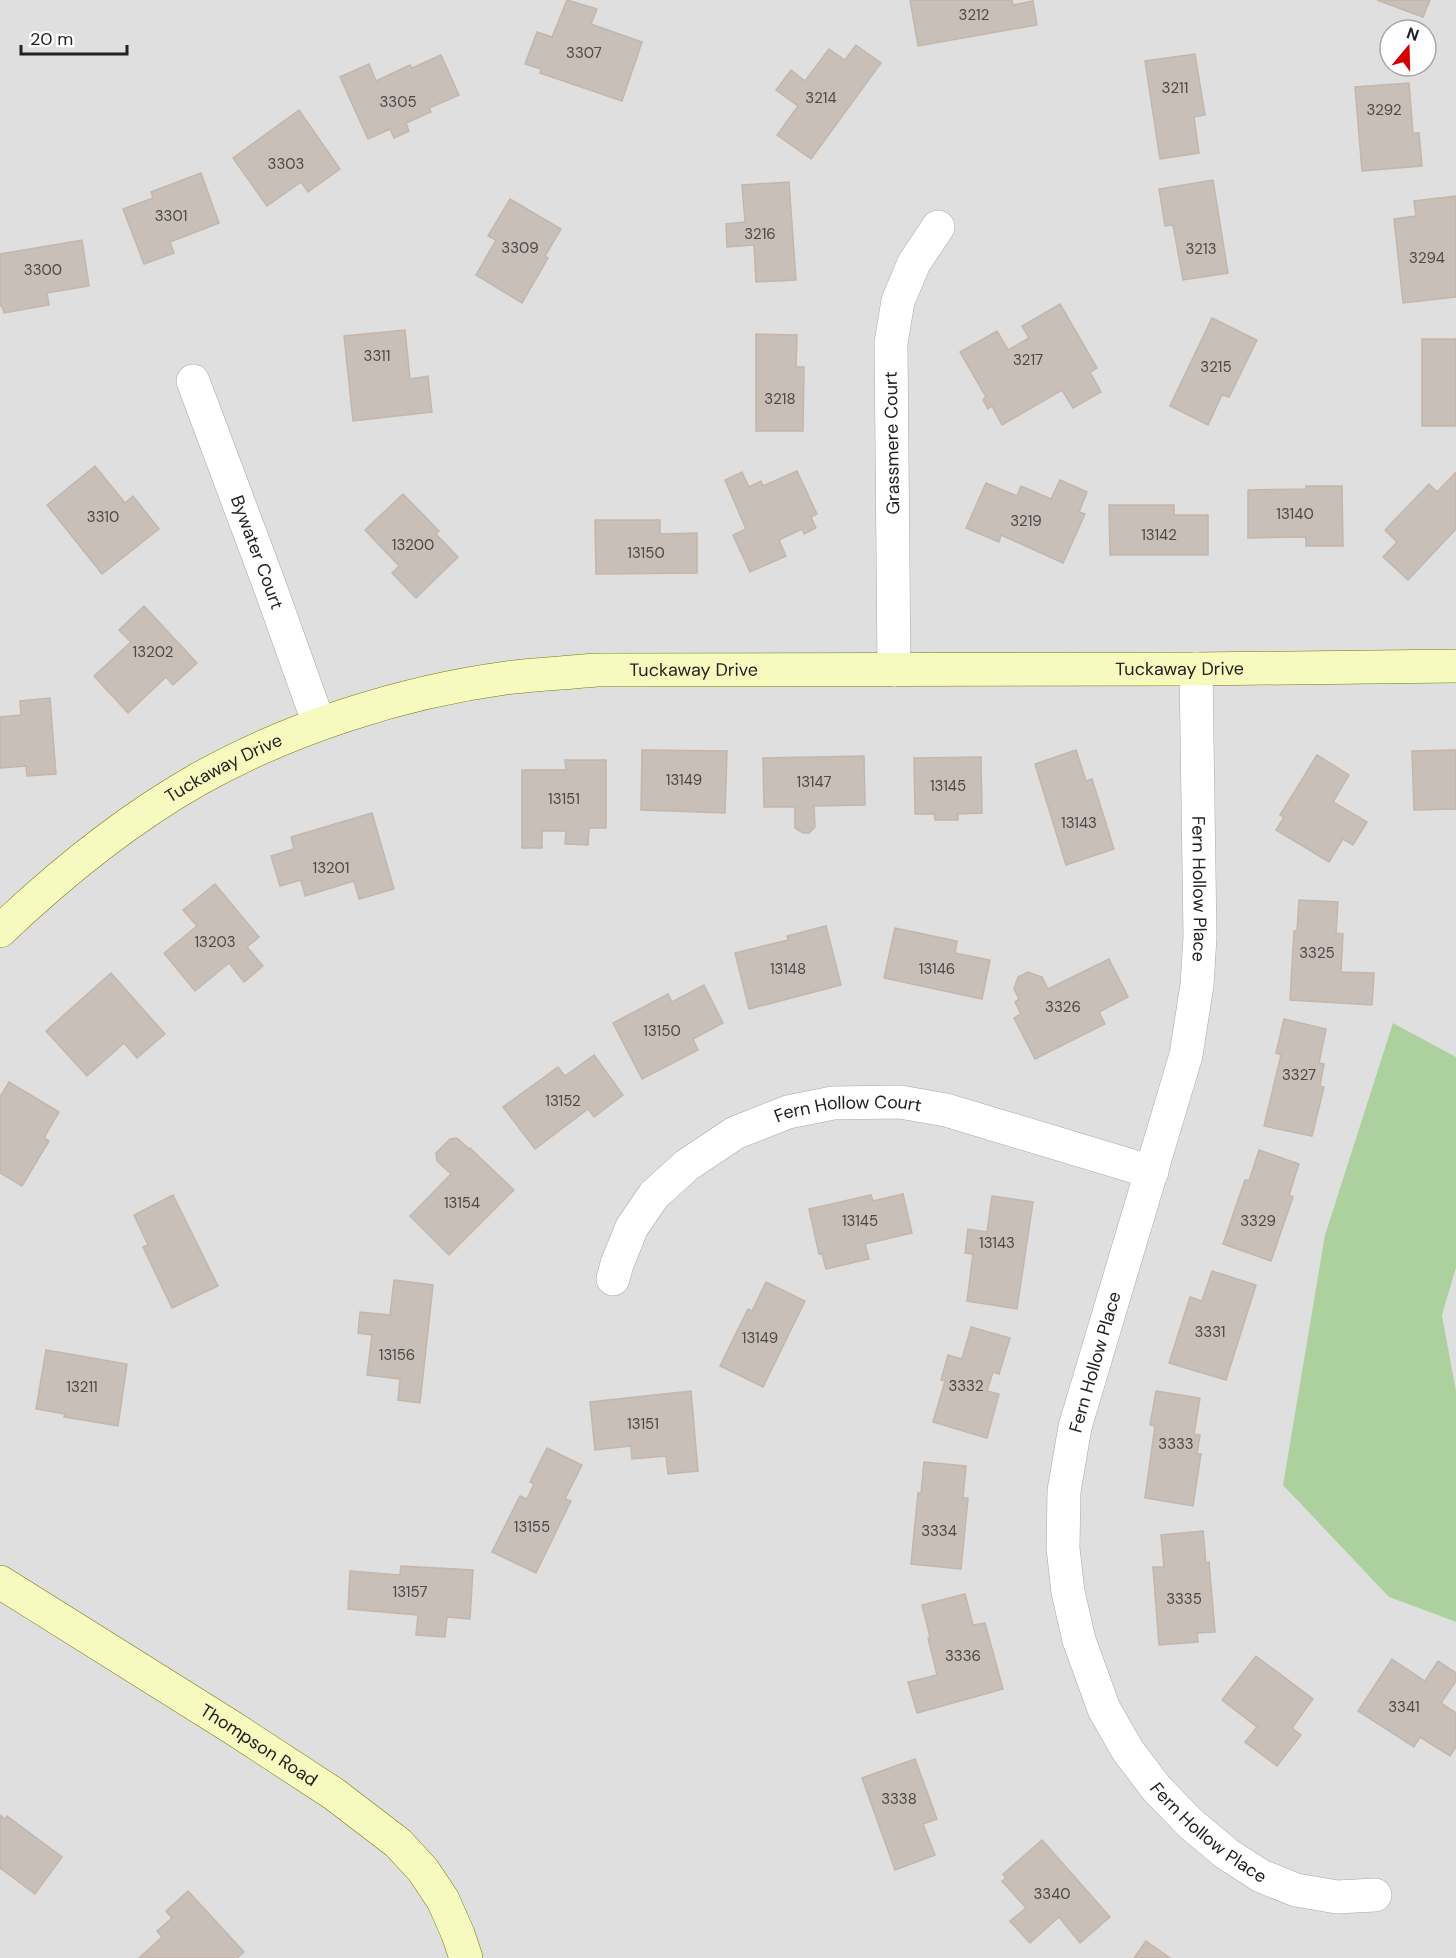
<svg xmlns="http://www.w3.org/2000/svg" width="1456" height="1958" viewBox="0 0 1456 1958" font-family="'DM Sans',sans-serif">
<style>
.residential{fill:#e0dfdf;fill-rule:evenodd}
.forest{fill:#add19e}
.building{fill:#c7bfb8;stroke:#c4b6ab;stroke-width:1.5}
.lines{fill:none;stroke-linecap:round;stroke-linejoin:round}
.street-casing{stroke:#a9a9a9;stroke-width:34}
.secondary-casing{stroke:#707d05;stroke-width:34}
.street{stroke:#fff;stroke-width:33}
.secondary{stroke:#f7fabf;stroke-width:33}
.labels{text-anchor:middle;dominant-baseline:central;stroke-width:4.5;stroke-linejoin:round;paint-order:stroke}
.number-label{font-size:15px;fill:#4b4948}
.street-label{font-size:18px;fill:#222;stroke:#fff}
</style>
<rect width="100%" height="100%" fill="#f2efe9"/>
<g class="residential">
<path d="M0,0h1456v1057l-63,-34 -4,574 67,25v336h-1456zM1390,30h36v36h-36z"/>
<polygon points="1456,1268 1456,1391 1442,1315"/>
</g>
<polygon class="forest" points="1393,1023 1456,1057 1456,1268 1442,1315 1456,1391 1456,1622 1389,1597 1283,1485 1325,1235"/>
<g class="building">
<polygon points="567,0 597,9 591,24 642,42 622,101 540,73 541,69 525,64 537,32 552,37"/>
<polygon points="910,0 1012,0 1013,5 1033,1 1037,25 918,46"/>
<polygon points="1377,0 1430,0 1423,17"/>
<polygon points="856,45 881,63 811,159 777,135 798,106 776,90 791,70 805,81 829,49 845,60"/>
<polygon points="1195,54 1205,115 1194,117 1199,153 1160,159 1145,61"/>
<polygon points="441,55 459,95 429,108 431,112 406,123 409,131 394,138 390,129 368,139 340,77 369,64 376,81 410,65 412,68"/>
<polygon points="1409,83 1413,133 1419,133 1422,166 1362,171 1355,87"/>
<polygon points="299,110 340,169 308,192 301,182 267,206 233,158"/>
<polygon points="201,173 219,223 170,242 174,253 144,264 123,209 153,198 151,192"/>
<polygon points="1213,180 1228,273 1183,280 1173,225 1165,226 1159,189"/>
<polygon points="789,182 796,280 756,282 754,245 727,247 726,224 745,222 742,185"/>
<polygon points="1456,196 1456,297 1403,303 1394,219 1416,216 1414,201"/>
<polygon points="510,199 561,229 545,256 548,258 522,303 476,275 496,240 488,236"/>
<polygon points="82,240 89,286 47,293 49,305 4,313 2,306 0,306 0,254"/>
<polygon points="1060,304 1097,368 1090,372 1101,392 1073,408 1062,390 1002,425 992,406 988,409 983,400 986,397 960,352 997,331 1008,350 1029,338 1022,326"/>
<polygon points="1212,318 1257,340 1229,397 1222,395 1208,425 1170,406"/>
<polygon points="405,330 410,379 428,376 432,412 353,421 344,336"/>
<polygon points="756,334 797,335 796,367 804,367 803,431 756,431"/>
<rect x="1422" y="339" width="34" height="87"/>
<polygon points="95,466 125,503 133,496 159,529 102,574 47,505"/>
<polygon points="797,471 817,514 811,517 816,528 804,534 802,529 779,540 786,556 750,572 733,535 746,529 725,480 742,472 749,487 761,481 763,486"/>
<polygon points="1456,472 1456,529 1408,580 1383,557 1397,542 1385,530 1429,484 1437,492"/>
<polygon points="1060,480 1087,492 1079,512 1085,514 1063,563 1001,535 999,542 966,528 986,483 1017,496 1021,486 1051,499"/>
<polygon points="1306,486 1342,486 1343,546 1306,546 1306,537 1248,538 1248,490 1306,489"/>
<polygon points="403,494 439,531 436,534 458,557 416,598 392,573 399,566 365,530"/>
<polygon points="1109,505 1174,505 1174,515 1208,515 1208,555 1110,555"/>
<polygon points="595,520 660,520 660,534 697,533 697,573 596,574"/>
<polygon points="144,606 197,663 173,685 166,677 128,713 94,676 131,642 119,630"/>
<polygon points="50,698 56,774 27,776 26,766 0,768 0,717 21,715 20,701"/>
<polygon points="642,750 727,751 725,813 641,810"/>
<polygon points="1076,750 1086,781 1092,779 1114,849 1066,865 1035,764"/>
<polygon points="1456,750 1456,809 1414,810 1412,751"/>
<polygon points="1317,755 1349,775 1333,802 1367,822 1353,845 1343,839 1329,862 1276,830 1284,817 1280,815"/>
<polygon points="864,756 865,805 814,806 815,827 809,833 803,833 795,828 795,807 764,807 763,758"/>
<polygon points="981,757 982,813 958,814 958,820 935,820 934,814 915,814 914,758"/>
<polygon points="565,760 606,760 606,828 589,828 588,845 565,844 566,831 542,831 542,848 522,848 522,770 566,770"/>
<polygon points="372,813 394,889 359,899 354,881 305,896 301,880 280,886 271,856 294,849 291,837"/>
<polygon points="215,884 259,937 247,947 263,966 244,982 229,963 195,991 164,953 197,926 183,910"/>
<polygon points="1299,900 1338,902 1336,933 1343,934 1341,972 1374,973 1372,1005 1290,1000 1294,931 1297,931"/>
<polygon points="826,926 841,985 749,1009 735,953 788,940 787,936"/>
<polygon points="895,928 957,941 955,953 990,960 982,999 884,978"/>
<polygon points="1109,959 1128,997 1099,1012 1105,1024 1035,1059 1014,1018 1021,1014 1015,1002 1019,999 1014,989 1018,977 1028,972 1042,977 1048,989"/>
<polygon points="111,973 165,1034 137,1058 124,1043 87,1076 46,1031"/>
<polygon points="704,985 723,1023 693,1039 698,1050 642,1079 613,1023 668,994 672,1002"/>
<polygon points="1284,1019 1326,1029 1319,1063 1324,1064 1320,1086 1324,1087 1312,1136 1264,1126 1281,1055 1276,1053"/>
<polygon points="594,1055 623,1095 594,1117 588,1109 535,1149 503,1107 558,1067 565,1076"/>
<polygon points="9,1082 59,1112 44,1138 49,1141 22,1186 0,1173 0,1097"/>
<polygon points="457,1138 469,1149 470,1148 514,1190 449,1255 410,1216 451,1174 437,1161 436,1153 450,1139"/>
<polygon points="1259,1150 1299,1164 1289,1195 1293,1197 1271,1261 1223,1244 1245,1180 1249,1181"/>
<polygon points="903,1194 912,1233 865,1244 869,1259 826,1269 822,1254 819,1254 809,1209 871,1195 873,1201"/>
<polygon points="173,1195 218,1286 172,1308 143,1247 148,1245 134,1215"/>
<polygon points="992,1196 1033,1202 1017,1309 967,1301 973,1254 965,1253 968,1229 987,1232"/>
<polygon points="1212,1271 1256,1285 1226,1380 1169,1363 1190,1297 1202,1301"/>
<polygon points="394,1280 433,1285 420,1403 398,1400 400,1379 367,1375 372,1335 358,1333 360,1312 390,1315"/>
<polygon points="766,1282 805,1301 763,1387 720,1366 748,1309 752,1311"/>
<polygon points="971,1327 1010,1338 999,1374 993,1372 987,1391 999,1394 987,1438 933,1422 945,1381 941,1380 948,1355 962,1359"/>
<polygon points="46,1350 127,1364 118,1426 64,1417 65,1414 36,1409"/>
<polygon points="691,1391 698,1471 668,1474 666,1456 632,1459 631,1446 595,1450 590,1402"/>
<polygon points="1156,1391 1200,1398 1194,1434 1200,1435 1197,1454 1201,1454 1193,1506 1145,1498 1155,1426 1150,1425"/>
<polygon points="547,1448 582,1465 565,1499 571,1501 536,1573 492,1552 520,1496 527,1499 534,1484 530,1482"/>
<polygon points="924,1462 966,1466 963,1498 968,1498 961,1569 911,1564 918,1493 921,1493"/>
<polygon points="1203,1531 1206,1563 1209,1562 1215,1632 1197,1633 1198,1642 1159,1645 1153,1567 1164,1567 1161,1535"/>
<polygon points="401,1566 473,1570 470,1619 447,1617 445,1637 416,1635 418,1615 348,1609 350,1571 400,1575"/>
<polygon points="965,1594 973,1625 985,1623 1003,1689 917,1713 908,1682 937,1675 928,1638 930,1637 922,1605"/>
<polygon points="1256,1656 1313,1699 1292,1728 1301,1735 1277,1766 1245,1742 1257,1727 1222,1700"/>
<polygon points="1392,1659 1425,1681 1438,1661 1456,1673 1456,1681 1441,1703 1456,1713 1456,1747 1450,1756 1420,1737 1414,1747 1358,1711"/>
<polygon points="915,1759 937,1819 923,1824 935,1855 895,1870 862,1778"/>
<polygon points="0,1815 5,1819 7,1816 62,1857 35,1894 0,1868"/>
<polygon points="1042,1840 1110,1917 1080,1943 1059,1917 1030,1943 1010,1921 1026,1908 1002,1881 1006,1878 1003,1874"/>
<polygon points="188,1891 244,1952 237,1958 139,1958 162,1937 157,1931 172,1918 166,1911"/>
<polygon points="1146,1941 1170,1958 1134,1958"/>
</g>
<g class="lines">
<defs>
<g id="street">
<path id="s1" d="M193,381l76,203 50,140"/>
<path id="s2" d="M1196,669l4,268 -3,48 -11,70 -111,372 -11,64 -1,57 5,44 11,48 25,69 24,42 29,38 34,35 36,30 34,22 35,14 41,7 38,-2"/>
<polyline points="894,670 891,343 898,301 914,263 938,227"/>
<path id="s3" d="M613,1279l4,-15 15,-37 22,-32 33,-30 48,-32 53,-21 45,-9 67,-1 46,8 206,62"/>
</g>
<g id="secondary">
<path id="s4" d="M0,931c60,-57 125,-110 197,-151 92,-52 205,-88 309,-102 29,-4 60,-5 90,-8l600,-1 260,-3"/>
<path id="s5" d="M0,1582l233,146 101,66 64,49 25,27 20,30 15,34 8,24"/>
</g>
</defs>
<use href="#street" class="street-casing"/>
<use href="#secondary" class="secondary-casing"/>
<use href="#street" class="street"/>
<use href="#secondary" class="secondary"/>
</g>
<g class="labels">
<g class="number-label">
<text x="974" y="15">3212</text>
<text x="584" y="53">3307</text>
<text x="1175" y="88">3211</text>
<text x="821" y="98">3214</text>
<text x="398" y="102">3305</text>
<text x="1384" y="110">3292</text>
<text x="286" y="164">3303</text>
<text x="171" y="216">3301</text>
<text x="760" y="234">3216</text>
<text x="520" y="248">3309</text>
<text x="1201" y="249">3213</text>
<text x="1427" y="258">3294</text>
<text x="43" y="270">3300</text>
<text x="377" y="356">3311</text>
<text x="1028" y="360">3217</text>
<text x="1216" y="367">3215</text>
<text x="780" y="399">3218</text>
<text x="1295" y="514">13140</text>
<text x="103" y="517">3310</text>
<text x="1026" y="521">3219</text>
<text x="1159" y="535">13142</text>
<text x="413" y="545">13200</text>
<text x="646" y="553">13150</text>
<text x="153" y="652">13202</text>
<text x="684" y="780">13149</text>
<text x="814" y="782">13147</text>
<text x="948" y="786">13145</text>
<text x="564" y="799">13151</text>
<text x="1079" y="823">13143</text>
<text x="331" y="868">13201</text>
<text x="215" y="942">13203</text>
<text x="1317" y="953">3325</text>
<text x="788" y="969">13148</text>
<text x="937" y="969">13146</text>
<text x="1063" y="1007">3326</text>
<text x="662" y="1031">13150</text>
<text x="1299" y="1075">3327</text>
<text x="563" y="1101">13152</text>
<text x="462" y="1203">13154</text>
<text x="860" y="1221">13145</text>
<text x="1258" y="1221">3329</text>
<text x="997" y="1243">13143</text>
<text x="1210" y="1332">3331</text>
<text x="760" y="1338">13149</text>
<text x="397" y="1355">13156</text>
<text x="966" y="1386">3332</text>
<text x="82" y="1387">13211</text>
<text x="643" y="1424">13151</text>
<text x="1176" y="1444">3333</text>
<text x="532" y="1527">13155</text>
<text x="939" y="1531">3334</text>
<text x="410" y="1592">13157</text>
<text x="1184" y="1599">3335</text>
<text x="963" y="1656">3336</text>
<text x="1404" y="1707">3341</text>
<text x="899" y="1799">3338</text>
<text x="1052" y="1894">3340</text>
</g>
<g class="street-label">
<text transform="translate(892 443) rotate(-91)">Grassmere Court</text>
<text stroke="none"><textPath href="#s1" startOffset="183">Bywater Court</textPath></text>
<text stroke="none"><textPath href="#s4" startOffset="1250">Tuckaway Drive</textPath></text>
<text stroke="none"><textPath href="#s4" startOffset="764">Tuckaway Drive</textPath></text>
<text stroke="none"><textPath href="#s4" startOffset="278">Tuckaway Drive</textPath></text>
<text stroke="none"><textPath href="#s2" startOffset="220">Fern Hollow Place</textPath></text>
<text stroke="none"><textPath href="#s3" startOffset="314">Fern Hollow Court</textPath></text>
<text transform="translate(1095 1362) rotate(-74)">Fern Hollow Place</text>
<text stroke="none"><textPath href="#s5" startOffset="306">Thompson Road</textPath></text>
<text stroke="none"><textPath href="#s2" startOffset="1228">Fern Hollow Place</textPath></text>
</g>
</g>
<g transform="translate(1408 48) rotate(19)"><circle r="28" fill="#ffffff" stroke="#a7a7a7" stroke-width="1.5"/>
<path d="M0-4.5L10 22L0 15L-10 22Z" fill="#d40000"/>
<text y="-9" font-size="16" font-weight="bold" text-anchor="middle" fill="#222222">N</text>
</g>
<path d="M21 45v9h106v-9" fill="none" stroke="#222222" stroke-width="3"/>
<text x="30" y="45" font-size="18" fill="#222222" stroke="#ffffff" stroke-width="4.5" paint-order="stroke">20 m</text>
</svg>
